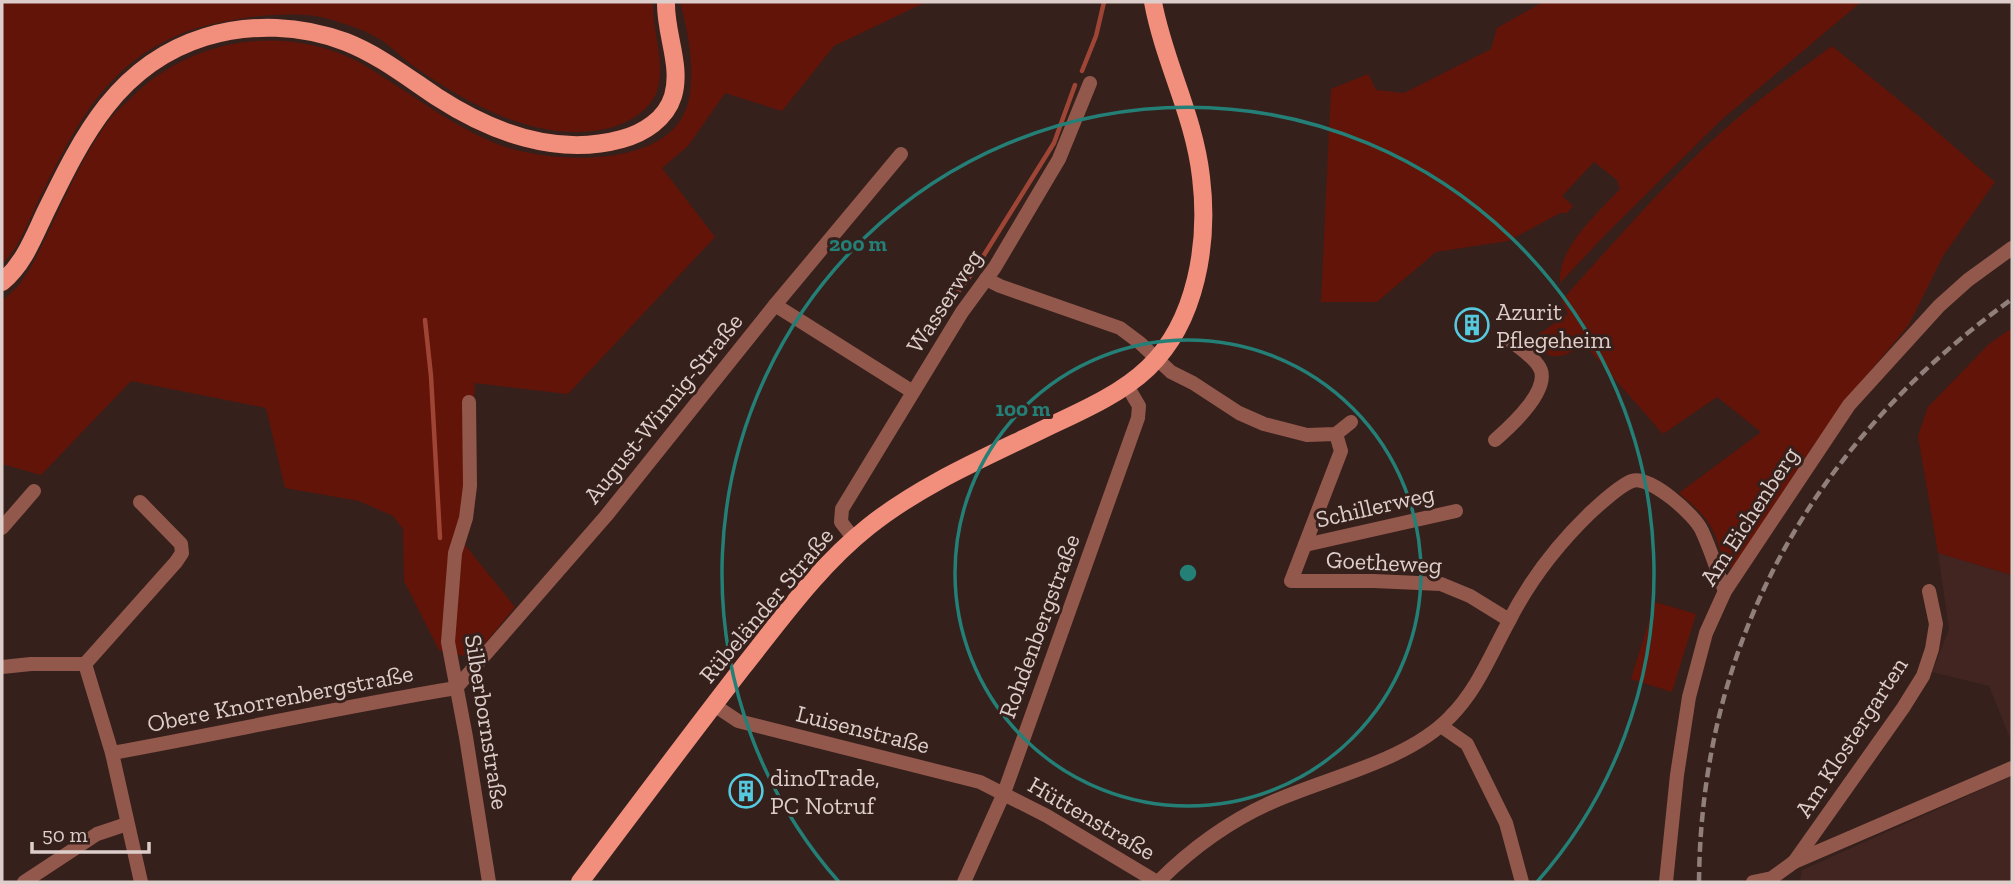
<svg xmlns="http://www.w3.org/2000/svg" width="2014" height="884" viewBox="0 0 2014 884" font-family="'Zilla Slab',serif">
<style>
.built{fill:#422520}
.green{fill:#631408}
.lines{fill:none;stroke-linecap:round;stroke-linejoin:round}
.stream{stroke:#9e4535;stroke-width:4.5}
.street{stroke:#93584c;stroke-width:14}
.primary{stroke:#f18f7c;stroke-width:18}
.rail{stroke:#917f7c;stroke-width:4.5;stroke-dasharray:10 5;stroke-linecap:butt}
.ring{fill:none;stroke:#247f77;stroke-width:3.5}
.labels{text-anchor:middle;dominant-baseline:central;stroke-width:6;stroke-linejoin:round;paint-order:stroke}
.street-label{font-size:24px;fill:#ddcecb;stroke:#35201c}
.poi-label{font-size:24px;fill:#ddcecb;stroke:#35201c;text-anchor:start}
.centre{fill:#247f77;stroke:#35201c;stroke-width:3.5}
.ring-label{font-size:21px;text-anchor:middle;font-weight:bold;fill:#247f77;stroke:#35201c;stroke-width:6;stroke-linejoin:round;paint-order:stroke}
</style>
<rect width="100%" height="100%" fill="#35201c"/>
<g class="built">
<polygon points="1938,553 2012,575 2012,743 1989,686 1932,672 1949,629"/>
<polygon points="2012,776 2012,882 1800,882 1802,870"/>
</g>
<g class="green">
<path d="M2,2h651c-1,29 13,61 4,89 -6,18 -27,31 -44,36 -70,20 -146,-23 -201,-62 -13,-10 -24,-22 -38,-29 -13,-8 -30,-12 -45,-17 -36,-11 -110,0 -146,14 -82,33 -110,99 -147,172 -9,20 -18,44 -34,59z"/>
<path d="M680,2h246l-92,44 -52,65 -57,-18 -37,53 -26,22 53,69 -147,157 -93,-11 -10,162 50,62 -42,51 -34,-8 -35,-69 -1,-52 -10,-13 -34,-15 -74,-13 -19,-80 -135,-27 -90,94 -39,-11v-163l17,-16 11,-16c26,-48 45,-101 77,-146 6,-9 14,-16 22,-23 60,-62 153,-77 230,-38 46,27 89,62 138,82 51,20 173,27 191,-41 8,-28 0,-74 -8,-101z"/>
<path d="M1543,2h318l-141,119 -115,114 -45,48c-3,-35 38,-70 60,-94l-3,-9 -23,-18 -32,34 11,10 -6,7h-7l-52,28 -72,11 -59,50h-56l10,-213 37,-15 8,16 28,3 87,-44 6,-21z"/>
<path d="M1832,46l89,72 74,64 -52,74 -35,70 -52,62 -45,61 -78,118h-8c-10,-39 -15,-48 -46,-74l82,-61 -44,-35 -54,37 -79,-90c-25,18 -33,15 -58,-1l42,-29 -6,-13 8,-10c55,-61 109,-124 172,-177 29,-24 60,-46 90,-68z"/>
<polygon points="2012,328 2012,575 1938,553 1918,436 1928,407 1989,344"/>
<polygon points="1655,602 1696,614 1672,692 1631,679"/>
</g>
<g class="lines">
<g class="stream">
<polyline points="1082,71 1096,36 1104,2"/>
<polyline points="949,304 974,271 1054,143 1075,85"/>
<polyline points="425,320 431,376 440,538"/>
</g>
<g class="street">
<polyline points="986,279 1000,286 1120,328 1140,343 1171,372 1193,383 1239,413 1264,424 1307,435 1336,434 1351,422"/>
<polyline points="775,305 913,392"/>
<polyline points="469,402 470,486 466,518 455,553 448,642 466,737 489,882"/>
<polyline points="1336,434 1341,451 1291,581 1374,581 1441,584 1470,596 1509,620"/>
<path d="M1495,440c15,-13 60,-53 43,-75 -7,-10 -23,-21 -33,-28"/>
<polyline points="2,528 34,491"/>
<polyline points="854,539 841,522 842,509 962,312 995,267 1059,159 1090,83"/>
<polyline points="1305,545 1456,511"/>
<polyline points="85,664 112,753 141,882"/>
<polyline points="2,667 31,664 85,664 176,562 182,553 181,544 140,502"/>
<polyline points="456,688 606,516 775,305 901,154"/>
<polyline points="714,705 738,721 980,782 1047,816 1157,882"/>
<polyline points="1441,726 1467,744 1506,823 1522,882"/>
<path d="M112,753c115,-21 229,-46 344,-65"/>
<polyline points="1794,862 1903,708 1923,676 1932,649 1936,624 1929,591"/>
<polyline points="24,882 97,834 127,824"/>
<polyline points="964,882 1004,793 1138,418 1139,406 1126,384"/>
<path d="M1158,882c32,-32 70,-60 112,-79 55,-25 138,-42 180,-86 27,-27 40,-61 58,-94 21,-42 49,-78 82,-110 10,-9 30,-28 42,-32 18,-6 63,34 70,50 9,19 15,40 23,60"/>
<polyline points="1666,882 1677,775 1689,697 1706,633 1725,591 1849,405 1939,306 1968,280 2012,248"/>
<polyline points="1753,882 1772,878 1794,862 2012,768"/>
</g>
<g class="primary">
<path d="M2,282c22,-18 32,-46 44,-71 37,-76 72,-147 159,-174 46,-14 96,-12 141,5 33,13 61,35 91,55 54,35 120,60 185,42 22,-6 44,-20 51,-43 9,-30 -8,-63 -7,-94"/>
<path d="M580,882c54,-72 108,-144 163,-215 39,-49 76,-101 125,-140 55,-44 121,-71 184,-102 32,-15 70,-32 96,-57 49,-47 61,-126 53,-191 -7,-62 -37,-115 -48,-175"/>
</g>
<path class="rail" d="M1699,882c2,-244 117,-442 313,-583"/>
</g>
<g class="ring">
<circle cx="1188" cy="573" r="233"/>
<path d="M839 882A466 466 0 1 1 1537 882"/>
</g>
<defs>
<symbol id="building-ring" viewBox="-11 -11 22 22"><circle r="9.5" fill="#35201c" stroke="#55cadf" stroke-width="1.5"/><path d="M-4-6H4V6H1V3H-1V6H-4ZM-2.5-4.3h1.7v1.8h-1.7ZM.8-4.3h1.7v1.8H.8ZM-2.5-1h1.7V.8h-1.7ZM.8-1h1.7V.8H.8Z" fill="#55cadf"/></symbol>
</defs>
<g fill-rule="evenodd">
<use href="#building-ring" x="1453" y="306" width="38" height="38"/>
<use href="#building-ring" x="727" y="772" width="38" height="38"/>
</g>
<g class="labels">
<g class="street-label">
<text transform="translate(944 301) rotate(-57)">Wasserweg</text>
<text transform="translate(663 408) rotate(-51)">August-Winnig-Straße</text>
<text transform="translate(1375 506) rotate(-13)">Schillerweg</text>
<text transform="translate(1749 516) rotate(-57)">Am Eichenberg</text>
<text transform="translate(1384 562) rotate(3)">Goetheweg</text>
<text transform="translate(766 605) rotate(-50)">Rübeländer Straße</text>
<text transform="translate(1039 626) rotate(-70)">Rohdenbergstraße</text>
<text transform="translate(280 698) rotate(-11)">Obere Knorrenbergstraße</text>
<text transform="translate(487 722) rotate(81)">Silberbornstraße</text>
<text transform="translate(863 729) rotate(14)">Luisenstraße</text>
<text transform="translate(1851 737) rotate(-57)">Am Klostergarten</text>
<text transform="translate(1092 818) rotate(30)">Hüttenstraße</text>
</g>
<g class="poi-label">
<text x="1496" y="311">Azurit<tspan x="1496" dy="28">Pflegeheim</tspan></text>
<text x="770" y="777">dinoTrade,<tspan x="770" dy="28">PC Notruf</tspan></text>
</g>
</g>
<circle cx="1188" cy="573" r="10" class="centre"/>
<g class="ring-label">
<text x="858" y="251">200 m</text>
<text x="1023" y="416">100 m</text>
</g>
<rect width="2014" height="884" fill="none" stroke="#ddcecb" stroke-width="7"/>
<path d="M32 842v10h117v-10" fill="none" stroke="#ddcecb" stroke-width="3.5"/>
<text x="42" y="842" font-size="21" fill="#ddcecb" stroke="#35201c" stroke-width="5" paint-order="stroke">50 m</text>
</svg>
